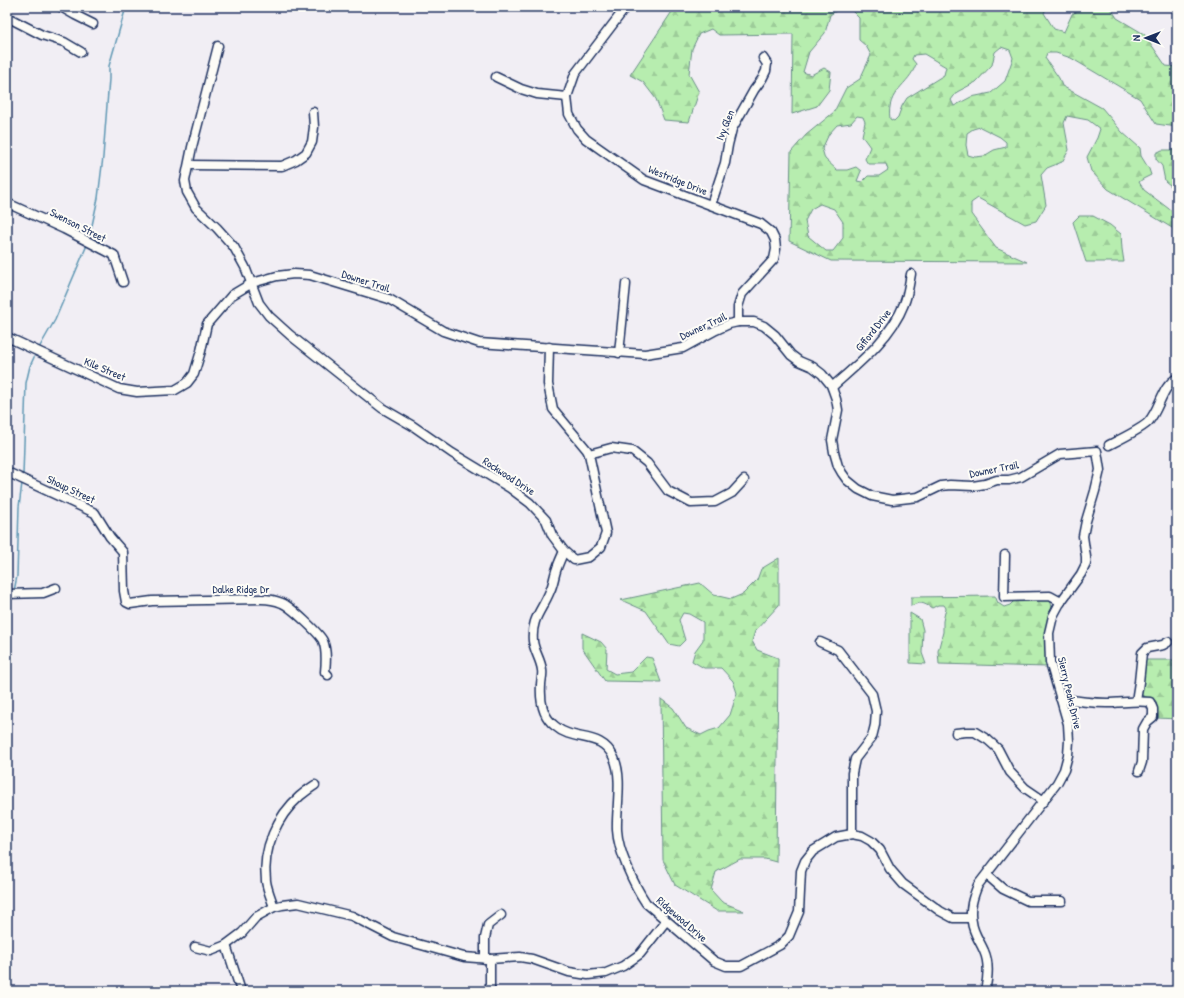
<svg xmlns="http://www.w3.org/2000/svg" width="1184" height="998" viewBox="0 0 1184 998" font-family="'Patrick Hand',sans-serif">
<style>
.forest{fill:url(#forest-firs);stroke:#698e86;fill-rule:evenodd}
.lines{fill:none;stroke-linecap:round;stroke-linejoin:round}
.stream{stroke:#5f97b3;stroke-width:1.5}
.minor-casing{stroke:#1b2f5e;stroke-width:11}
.minor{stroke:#fdfcf7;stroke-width:8}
.labels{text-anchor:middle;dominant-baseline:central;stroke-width:4;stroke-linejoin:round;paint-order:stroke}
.street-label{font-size:11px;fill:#1b2f5e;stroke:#fdfcf7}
</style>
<defs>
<pattern id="forest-firs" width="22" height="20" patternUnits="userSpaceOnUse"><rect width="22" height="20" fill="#b7edaf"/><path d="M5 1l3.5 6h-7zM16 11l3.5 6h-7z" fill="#9dcc99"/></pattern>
</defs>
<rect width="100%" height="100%" fill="#f1eef4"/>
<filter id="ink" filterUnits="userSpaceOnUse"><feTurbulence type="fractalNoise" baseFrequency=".025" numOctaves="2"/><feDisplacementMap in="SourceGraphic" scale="8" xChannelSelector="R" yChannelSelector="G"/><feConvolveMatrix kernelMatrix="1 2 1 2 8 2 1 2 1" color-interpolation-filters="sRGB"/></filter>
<g filter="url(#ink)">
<g class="forest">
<path d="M675,7h106v2l4,1 9,-3h253l-3,6 10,16 10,3 8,-18 14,-7h24l7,11 27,16 22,32 11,1v60l-21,-3 -16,-25 -69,-41 -15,-5h-9l-2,5 14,20 3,8 40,22 20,24 18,16 1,8 8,13 2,6 -8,4 -4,3 5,8 33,25v16l-69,-42 -17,-18 -4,-14 10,-19 3,-9 -12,-9 -21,-4 -3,7 5,27 -7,12 -15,6 -6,7 5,30 -10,16 -11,3 -47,-26 -7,5v11l25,34 31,14 -196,-1 -42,-20 2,-89 15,-17 28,-23 12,-24 14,-9 11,-24 -5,-9 -7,-6v-22l-10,-10h-9l-10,7 -5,18 -16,19 -6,20 8,3 13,-7 7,4 -2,18 -12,16 -25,8 1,-80 -74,1 -8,-6 -12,5 -7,15 -3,25 10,18 -10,30 -25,-2 -8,-21 -13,-17 -13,-7zM1001,47l9,3 3,8 -8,23 -14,12 -20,4 -17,9 -3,-6 6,-8 19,-10 16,-17 3,-13zM924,54l22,13 -2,8 -37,23 -5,8 -4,11 -4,4 -4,-2c-4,-29 19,-33 26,-55l-4,-5 2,-4zM857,116l6,1 2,5 -3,14 8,11 -5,12 3,5h18l2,6 -9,6h-11l-6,6 -5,-1 4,-10 -5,-4 -9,3h-10l-12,-11 -3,-10 7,-15 8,-9 14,-2zM980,127l20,10 6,5v5l-12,3 -10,6 -9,1 -7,-2 -2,-10 1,-12 6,-4zM820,204l14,5 9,13v16l-10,13h-7l-18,-15 -3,-15 6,-12z"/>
<polygon points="1162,150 1177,150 1177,191 1165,181 1162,166 1156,159 1156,153"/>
<polygon points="1079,216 1093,216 1110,225 1121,234 1122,249 1124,262 1086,262 1073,222"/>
<polygon points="779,558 779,605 755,631 752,641 757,650 778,658 776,862 765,859 740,859 716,872 711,890 722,902 744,911 717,911 675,885 663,860 661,699 673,708 686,728 701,735 709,731 719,728 730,715 737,693 733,681 721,668 704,668 692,661 695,651 703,640 703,622 689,614 683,613 679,620 685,640 679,646 669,644 646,611 621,600 700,583 714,595 731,599 743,594 757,580 761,569"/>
<path d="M995,596l3,7 6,4 6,-2 5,-5h33l3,3 1,5 -6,20 -1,16 2,23 -108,-3 -1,-13 5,-19v-11l3,-13 -2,-3h-6l-6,3c-9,-5 -11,-7 -21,-2v-9z"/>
<polygon points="910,613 920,619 923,630 922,653 926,664 910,663"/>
<polygon points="582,633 601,642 607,649 606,669 615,674 631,672 646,657 652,658 661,682 605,681 582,648"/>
<polygon points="1145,660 1177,660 1177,719 1158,718 1156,701 1141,695"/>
</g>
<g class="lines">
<g class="stream">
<polyline points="89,239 98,198 103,157 109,79 109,66 126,7"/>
<polyline points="39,348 55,320 87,245"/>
<polyline points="23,475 26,383 30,366 36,353"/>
<polyline points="14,591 17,576 19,507 22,483"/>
<polyline points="7,616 12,596"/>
</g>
<defs>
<g id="minor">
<polyline points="61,7 75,15 93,24"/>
<polyline points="626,7 575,74 567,97 569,114 577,129 586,139 644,180 761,224 771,232 775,240 776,249 774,259 742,294 738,307 738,322"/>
<polyline points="7,17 42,35 64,42 81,52"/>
<polyline points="218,46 192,147 185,181 187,192 196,208 217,228 234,247 245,267 259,303 269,316 290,335 382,408 413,426 452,453 510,488 530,503 546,520 552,535 564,551 574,560 589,557 601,547 606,533 589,454 587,450 553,409 548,384 549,347"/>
<polyline points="496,77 521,89 537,94 567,97"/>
<polyline points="189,165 282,166 296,160 306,153 312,142 314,127 313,112"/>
<polyline points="7,203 64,229 114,255 123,282"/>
<polyline points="711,205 725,163 728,145 732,129 754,90 762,79 766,71 767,64 763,58"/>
<path d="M7,337l112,52 18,3 38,-2 12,-7 7,-9 7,-23 6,-27 25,-29 20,-12 25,-7 17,-2 16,1 79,24 54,32 36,12 166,11 38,-6 33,-18 13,-6 9,-2h16l10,4 11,9 16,20 8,6 14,6 9,7 9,11 5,14 2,11 -6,30 2,12 4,14 4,7 5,7 11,9 14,7 20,4 26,-3 23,-11 9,-1 23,1 12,-2 12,-4h12l12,-3 39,-23 37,-3 3,19 -5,21 -9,30 -3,15 3,21v7l-5,10 -21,29 -7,13 -4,17 1,29 18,62 1,17 -1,14 -4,15 -7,13 -79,102c-5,12 -9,24 -6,37 1,11 8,19 12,29 6,13 4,27 1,40"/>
<polyline points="619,353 626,284"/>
<path d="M832,387c26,-23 59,-49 72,-83 4,-9 5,-20 7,-30"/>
<path d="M1109,445c8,-4 36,-18 40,-24 11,-13 13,-35 28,-43"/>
<polyline points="589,454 611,448 632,451 647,463 668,491 691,503 715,502 732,493 744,480"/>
<path d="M7,472l88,41 15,24 13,15 1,39 2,11 4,2 22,-3 109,-2c7,0 14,1 21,4 8,3 38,31 41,38 4,10 3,21 2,31l3,3"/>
<path d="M564,551c-3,7 -6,13 -8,20 -2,6 -3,14 -6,20 -8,20 -19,27 -17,50 1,10 8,19 9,29 1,5 -1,10 -1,15 -1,16 1,31 14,41 19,17 46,4 59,32 9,19 2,51 3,72 1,21 17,55 29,73l68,58 12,5h15l39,-21 9,-9 10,-24 2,-41 4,-10 8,-10 23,-14 16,-3 10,2 9,5 9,9 10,19 13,15 37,27 13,7h18"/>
<polyline points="1005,555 1004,597 1050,596 1061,602"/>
<polyline points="7,594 43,593 56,588"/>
<polyline points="820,642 838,650 872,694 876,711 875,725 872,737 855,759 852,773 852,834"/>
<path d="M1060,698c16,3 31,5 47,5 14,0 29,-3 43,-1l3,7v8l-6,5 -4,7 -1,33 -3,9"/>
<polyline points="1136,701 1139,682 1142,653 1147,648 1163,645 1168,642"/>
<polyline points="956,733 966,732 975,732 988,740 998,749 1010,772 1025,788 1044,801"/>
<polyline points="987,875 1003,889 1028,901 1062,901"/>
<path d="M274,907c-3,-9 -7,-18 -8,-26 -4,-32 11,-65 34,-85 5,-4 10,-8 15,-11"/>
<polyline points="226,945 240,988 240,991"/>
<polyline points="195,947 211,951 226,945 242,933 256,917 274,907 282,905 298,903 352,916 393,937 464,957 490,959 520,957 532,959 569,972 588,975 606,973 623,966 640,954 666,921"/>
<polyline points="485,959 485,938 488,925 501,915"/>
<polyline points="490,959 490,991"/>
</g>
</defs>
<use href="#minor" class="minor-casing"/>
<use href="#minor" class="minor"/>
</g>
</g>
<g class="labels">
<g class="street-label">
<text transform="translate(725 125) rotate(-68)">Ivy Glen</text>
<text transform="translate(678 180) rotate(22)">Westridge Drive</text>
<text transform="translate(78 225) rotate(27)">Swenson Street</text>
<text transform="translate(366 281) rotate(18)">Downer Trail</text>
<text transform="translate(703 326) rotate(-25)">Downer Trail</text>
<text transform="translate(873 330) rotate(-52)">Gifford Drive</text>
<text transform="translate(105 369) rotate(23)">Kile Street</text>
<text transform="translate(994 469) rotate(-11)">Downer Trail</text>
<text transform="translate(509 476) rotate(33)">Rockwood Drive</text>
<text transform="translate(71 489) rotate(25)">Shoup Street</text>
<text x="241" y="589">Dalke Ridge Dr</text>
<text transform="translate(1070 693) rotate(77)">Sierry Peaks Drive</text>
<text transform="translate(682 919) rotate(41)">Ridgewood Drive</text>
</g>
</g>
<rect width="1184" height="998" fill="none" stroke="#fdfcf7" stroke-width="24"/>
<rect x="12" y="12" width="1160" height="974" fill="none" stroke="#1b2f5e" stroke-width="1.5" filter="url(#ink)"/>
<g transform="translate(1146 38) rotate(270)" stroke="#fdfcf7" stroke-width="3" paint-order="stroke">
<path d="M0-3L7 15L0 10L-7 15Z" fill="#1b2f5e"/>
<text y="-6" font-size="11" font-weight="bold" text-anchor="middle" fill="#1b2f5e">N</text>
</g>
</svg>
